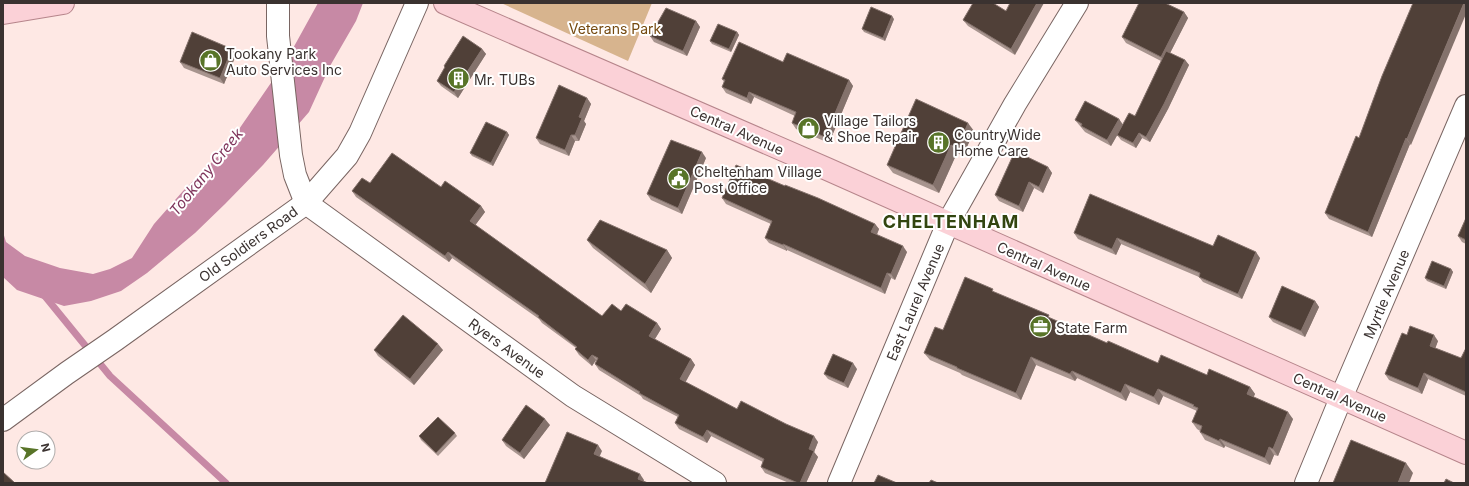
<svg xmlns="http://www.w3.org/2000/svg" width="1469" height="486" viewBox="0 0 1469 486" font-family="Inter,sans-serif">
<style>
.green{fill:#d7b48e}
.water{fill:#c789a5}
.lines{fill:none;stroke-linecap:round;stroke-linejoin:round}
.stream{stroke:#c789a5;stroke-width:7}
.minor-casing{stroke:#796562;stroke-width:24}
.major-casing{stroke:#b6858b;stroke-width:24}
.minor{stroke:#fff;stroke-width:22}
.major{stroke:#fbd1d7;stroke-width:22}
.wall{fill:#a7948e}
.shaded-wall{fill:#84726c}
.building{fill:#504038;stroke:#84726c}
.labels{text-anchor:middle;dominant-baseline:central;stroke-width:4;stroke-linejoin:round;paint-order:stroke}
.park-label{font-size:14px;fill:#754a10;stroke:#fff}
.poi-label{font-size:14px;fill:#3a3230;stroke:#fff;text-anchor:start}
.street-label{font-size:14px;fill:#3a3230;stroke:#fff}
.water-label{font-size:15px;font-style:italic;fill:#7f345b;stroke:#fff}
.district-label{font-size:18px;font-weight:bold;letter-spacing:1px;fill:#324510;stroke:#fff}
</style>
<rect width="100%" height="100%" fill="#fee8e4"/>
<polygon class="green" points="501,3 652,3 628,61"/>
<polygon class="water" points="318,3 363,3 356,21 330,66 309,112 263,165 225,204 195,233 147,273 121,291 91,301 64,306 17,290 3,277 3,232 6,242 25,256 60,268 93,274 110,269 132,258 154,224 183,191 226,148 286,61"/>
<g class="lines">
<polyline class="stream" points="44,295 110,376 226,483"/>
<defs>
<g id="minor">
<polyline points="278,3 278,36 291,155 295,175 306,203 573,396 715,483"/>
<polyline points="3,420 67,373 115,340 306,203 347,156 360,133 417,3"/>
<polyline points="839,483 948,223 1015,104 1077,3"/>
<polyline points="1306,483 1341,398 1466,106"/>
</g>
<g id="major">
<polyline points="445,3 827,169 1466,453"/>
<polyline points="3,13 63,3"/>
</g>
</defs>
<use href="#minor" class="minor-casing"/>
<use href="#major" class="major-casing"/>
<use href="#minor" class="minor"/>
<use href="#major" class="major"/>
</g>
<g class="wall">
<polygon points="993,3 1015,55 968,26 963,20"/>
<polygon points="1184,12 1188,18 1170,53 1185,60 1189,65 1168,109 1150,142 1142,138 1136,148 1121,140 1117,135 1135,116 1161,61 1126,43 1122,37"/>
<polygon points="894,19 885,41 864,32 862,29"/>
<polygon points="696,21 700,27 687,56 654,42 650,36"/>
<polygon points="737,32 739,35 731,52 712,44 710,41"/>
<polygon points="482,49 486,54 458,98 441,86 437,81 445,67 444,66"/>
<polygon points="236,55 224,84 184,68 180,62"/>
<polygon points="783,62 849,80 853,86 829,143 796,129 792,123 795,116 754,97 751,104 726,93 722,87 724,82 722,79"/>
<polygon points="1382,76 1411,145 1410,144 1372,237 1329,219 1325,213 1359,138"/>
<polygon points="587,98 591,104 584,121 586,124 579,141 575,141 569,156 540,144 536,138"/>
<polygon points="1119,119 1123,125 1111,146 1085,132 1075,120"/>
<polygon points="974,131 963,156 957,153 939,193 893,173 887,165"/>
<polygon points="507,132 509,135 493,166 472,156 470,153"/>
<polygon points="706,158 682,214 651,200 647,194"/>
<polygon points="1048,167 1052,173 1043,193 1034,188 1023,212 999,201 995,195"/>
<polygon points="370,183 441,187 481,206 485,212 475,225 602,316 621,311 657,323 661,329 655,339 691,359 695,365 685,382 737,409 818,442 814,452 818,457 806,483 789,483 765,473 761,467 763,462 711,436 707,443 679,429 675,423 678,417 643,399 641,396 599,370 595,364 596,360 592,366 579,355 575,349 576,348 542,323 539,319 452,258 449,262 356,197 352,191"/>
<polygon points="785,186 875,224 879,229 877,235 907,252 895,280 891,278 885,294 787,250 787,251 769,243 765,238 771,224 726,204 722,198"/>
<polygon points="1466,218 1466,244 1462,242 1458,236"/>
<polygon points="1074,233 1213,246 1260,258 1242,299 1203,282 1199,277 1121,244 1116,255 1078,239"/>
<polygon points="587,240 667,250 672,258 651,293 593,248"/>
<polygon points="1451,269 1453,272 1446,289 1427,281 1425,278"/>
<polygon points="996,293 1051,319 1107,343 1158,363 1207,375 1250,387 1255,394 1253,397 1293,419 1278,456 1274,455 1270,465 1225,446 1224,448 1205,440 1200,432 1200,431 1197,429 1192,422 1197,411 1163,396 1159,405 1130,392 1126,401 1077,378 1075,381 1036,365 1021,400 962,375 960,373 930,360 924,353"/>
<polygon points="1315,301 1319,307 1305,337 1273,322 1269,317"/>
<polygon points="1407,335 1438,341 1435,348 1461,358 1466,348 1466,396 1428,379 1422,394 1389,380 1385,374"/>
<polygon points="374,350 443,350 414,385 378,356"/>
<polygon points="857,369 848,388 828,379 824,374"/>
<polygon points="550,425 524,459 506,446 502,440"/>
<polygon points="455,433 457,436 438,456 421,440 419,436"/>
</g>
<g class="shaded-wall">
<polygon points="1037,3 1044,3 1015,55 1011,49"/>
<polygon points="1464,3 1466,3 1466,14 1411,145 1407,139"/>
<polygon points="1184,12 1188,18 1165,63 1161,57"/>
<polygon points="892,16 894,19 885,41 883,38"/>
<polygon points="696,21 700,27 687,56 683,51"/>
<polygon points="737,32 739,35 731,52 729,49"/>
<polygon points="232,49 236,55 224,84 220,78"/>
<polygon points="482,49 486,54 458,98 454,92"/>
<polygon points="1185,60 1189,65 1168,109 1150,142 1146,137"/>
<polygon points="849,80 853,86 829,143 825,137"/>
<polygon points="749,92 754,97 751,104 747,98"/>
<polygon points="587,98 591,104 584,121 586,124 579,141 575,135 579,117"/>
<polygon points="1119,119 1123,125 1111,146 1107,140"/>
<polygon points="968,123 974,131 963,156 958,148"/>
<polygon points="507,132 509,135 493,166 491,163"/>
<polygon points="1139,133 1142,138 1136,148 1133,143"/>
<polygon points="571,135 575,141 569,156 565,150"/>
<polygon points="1406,138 1410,144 1372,237 1368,232"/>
<polygon points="951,145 957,153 939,193 933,185"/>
<polygon points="702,152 706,158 682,214 678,208"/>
<polygon points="1048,167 1052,173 1043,193 1039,187"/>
<polygon points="1029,182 1034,188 1023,212 1019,206"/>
<polygon points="481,206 485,212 474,227 470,221"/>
<polygon points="875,224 879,229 875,238 871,232"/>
<polygon points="1117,238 1121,244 1116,255 1112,249"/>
<polygon points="783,244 787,250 787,251 783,245"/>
<polygon points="903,246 907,252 895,280 891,274"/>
<polygon points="667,250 672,258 651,293 645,284"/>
<polygon points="448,252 452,258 449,262 445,256"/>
<polygon points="1256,252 1260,258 1242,299 1238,294"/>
<polygon points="1451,269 1453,272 1446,289 1444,286"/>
<polygon points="887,273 891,278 885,294 881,288"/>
<polygon points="1315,301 1319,307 1305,337 1301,331"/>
<polygon points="657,323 661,329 653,342 649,336"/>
<polygon points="1434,335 1438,341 1434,352 1430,346"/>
<polygon points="438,344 443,350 414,385 410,379"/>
<polygon points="592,355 596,360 592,366 588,360"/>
<polygon points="1031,357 1036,365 1021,400 1016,393"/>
<polygon points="691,359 695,365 684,385 680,379"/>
<polygon points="853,363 857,369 848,388 844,383"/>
<polygon points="1072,371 1077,378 1075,381 1070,374"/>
<polygon points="1424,373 1428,379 1422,394 1418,388"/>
<polygon points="1125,384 1130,392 1126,401 1121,393"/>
<polygon points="1250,387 1255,394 1252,401 1247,394"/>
<polygon points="1158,389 1163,396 1159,405 1154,397"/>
<polygon points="1288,412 1293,419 1278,456 1273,449"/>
<polygon points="545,419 550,425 524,459 520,453"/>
<polygon points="707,430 711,436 707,443 703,437"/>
<polygon points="814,436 818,442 814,452 818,457 806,483 800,483 809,449"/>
<polygon points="1220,439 1225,446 1224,448 1219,441"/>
<polygon points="598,445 602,451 598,460 594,454"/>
<polygon points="1269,447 1274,455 1270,465 1265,458"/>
<polygon points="1406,463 1413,473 1409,483 1398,483"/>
<polygon points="640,474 644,480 643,483 638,479"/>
</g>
<g class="building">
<polygon points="973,3 993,3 1006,11 1010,3 1037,3 1011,49 963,20"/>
<polygon points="1139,3 1165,3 1184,12 1161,57 1122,37"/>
<polygon points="1413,3 1464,3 1407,139 1406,138 1368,232 1325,213 1356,136 1359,138 1382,76"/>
<polygon points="871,7 892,16 883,38 862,29"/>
<polygon points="666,8 696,21 683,51 650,36"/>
<polygon points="718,24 737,32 729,49 710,41"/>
<polygon points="192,32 232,49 220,78 180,62"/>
<polygon points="463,36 482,49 454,92 437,81 445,67 444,66"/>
<polygon points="739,42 783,62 787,53 849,80 825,137 792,123 796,112 749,92 747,98 722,87 725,80 722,79"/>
<polygon points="1166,51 1185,60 1164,104 1146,137 1139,133 1133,143 1117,135 1129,113 1135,116"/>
<polygon points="559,85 587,98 579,117 582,118 575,135 571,135 565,150 536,138"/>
<polygon points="916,99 968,123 958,148 951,145 933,185 887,165"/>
<polygon points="1085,101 1119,119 1107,140 1081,126 1082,124 1075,120"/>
<polygon points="486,122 507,132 491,163 470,153"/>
<polygon points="671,140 702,152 678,208 647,194"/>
<polygon points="1015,151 1048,167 1039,187 1029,182 1019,206 995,195"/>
<polygon points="392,153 441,187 445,181 481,206 470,221 602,316 612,304 621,311 626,304 657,323 649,336 691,359 680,379 737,409 741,401 786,424 814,436 809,449 814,451 800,483 798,483 761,467 764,459 707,430 703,437 675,423 679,415 639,393 640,392 595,364 598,358 592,355 588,360 575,349 577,347 538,317 539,316 448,252 445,256 352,191 362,178 370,183"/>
<polygon points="736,165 785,186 785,185 818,198 875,224 871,232 903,246 891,274 887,273 881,288 783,244 783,245 765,238 772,221 722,198"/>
<polygon points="1090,194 1213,246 1218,235 1256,252 1238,294 1199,277 1200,273 1117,238 1112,249 1074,233"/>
<polygon points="1466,218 1466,240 1458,236"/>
<polygon points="600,220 667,250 645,284 587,240"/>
<polygon points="1432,261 1451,269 1444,286 1425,278"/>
<polygon points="965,277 993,289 992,291 1049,315 1048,317 1107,343 1108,341 1158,363 1161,355 1207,375 1209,369 1250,387 1247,394 1288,412 1273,449 1269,447 1265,458 1220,439 1219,441 1200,432 1202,426 1192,422 1198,408 1193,406 1194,405 1158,389 1154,397 1125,384 1121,393 1072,371 1070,374 1031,357 1016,393 957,368 957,367 924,353 935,327 943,330"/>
<polygon points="1282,286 1315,301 1301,331 1269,317"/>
<polygon points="403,315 438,344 410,379 374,350"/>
<polygon points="1410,326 1434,335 1430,346 1461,358 1466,348 1466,392 1424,373 1418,388 1385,374 1402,333 1407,335"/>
<polygon points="833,354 853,363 844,383 824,374"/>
<polygon points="526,405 545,419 520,453 502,440"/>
<polygon points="438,417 455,433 436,453 419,436"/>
<polygon points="567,432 598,445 594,454 640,474 638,479 648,483 545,483"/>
<polygon points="1351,440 1406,463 1398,483 1333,483"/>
<polygon points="3,472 15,483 3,483"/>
<polygon points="878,475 897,483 874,483"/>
<polygon points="1446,479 1454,483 1444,483"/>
<polygon points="931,480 938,483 929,483"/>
</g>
<defs>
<symbol id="shop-disc" viewBox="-11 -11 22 22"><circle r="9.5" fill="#587428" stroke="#fff"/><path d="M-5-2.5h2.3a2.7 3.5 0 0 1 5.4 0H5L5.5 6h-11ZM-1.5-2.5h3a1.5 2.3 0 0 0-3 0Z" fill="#fff"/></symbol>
<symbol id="building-disc" viewBox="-11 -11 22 22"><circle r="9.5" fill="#587428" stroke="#fff"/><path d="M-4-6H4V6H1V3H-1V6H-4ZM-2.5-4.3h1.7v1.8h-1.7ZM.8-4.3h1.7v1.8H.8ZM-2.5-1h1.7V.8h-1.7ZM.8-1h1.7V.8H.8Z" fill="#fff"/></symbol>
<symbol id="civic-disc" viewBox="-11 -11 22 22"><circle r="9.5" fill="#587428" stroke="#fff"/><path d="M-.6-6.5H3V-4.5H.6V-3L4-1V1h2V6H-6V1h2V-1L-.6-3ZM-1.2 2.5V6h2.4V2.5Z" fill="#fff"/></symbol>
<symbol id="office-disc" viewBox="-11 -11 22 22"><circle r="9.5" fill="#587428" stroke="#fff"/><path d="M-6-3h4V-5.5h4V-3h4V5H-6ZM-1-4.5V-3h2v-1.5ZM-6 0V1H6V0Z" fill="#fff"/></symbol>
</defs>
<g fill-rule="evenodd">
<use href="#shop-disc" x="198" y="48" width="25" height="25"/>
<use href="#building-disc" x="446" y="66" width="25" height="25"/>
<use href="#shop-disc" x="796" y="116" width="25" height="25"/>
<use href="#building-disc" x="926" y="130" width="25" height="25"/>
<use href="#civic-disc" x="666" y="166" width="25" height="25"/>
<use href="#office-disc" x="1028" y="314" width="25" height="25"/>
</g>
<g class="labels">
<g class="park-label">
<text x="615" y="28">Veterans Park</text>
</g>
<g class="poi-label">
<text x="226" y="53">Tookany Park<tspan x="226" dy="16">Auto Services Inc</tspan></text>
<text x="474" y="79">Mr. TUBs</text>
<text x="824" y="120">Village Tailors<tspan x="824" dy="16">&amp; Shoe Repair</tspan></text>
<text x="954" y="134">CountryWide<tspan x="954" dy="16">Home Care</tspan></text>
<text x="694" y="171">Cheltenham Village<tspan x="694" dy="16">Post Office</tspan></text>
<text x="1056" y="327">State Farm</text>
</g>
<g class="street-label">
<text transform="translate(737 130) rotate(24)">Central Avenue</text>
<text transform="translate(248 244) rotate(-36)">Old Soldiers Road</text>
<text transform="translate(1044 266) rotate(24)">Central Avenue</text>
<text transform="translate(1386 294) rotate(-67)">Myrtle Avenue</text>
<text transform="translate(915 302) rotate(-67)">East Laurel Avenue</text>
<text transform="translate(507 348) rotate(36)">Ryers Avenue</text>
<text transform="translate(1340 397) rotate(24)">Central Avenue</text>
</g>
<g class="water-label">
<text transform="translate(206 172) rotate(-51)">Tookany Creek</text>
</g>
<g class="district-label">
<text x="951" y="221">CHELTENHAM</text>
</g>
</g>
<rect width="1469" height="486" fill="none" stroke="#3a3230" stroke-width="8"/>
<g transform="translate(36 450) rotate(76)"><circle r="19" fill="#ffffff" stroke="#b0adac"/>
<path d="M0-3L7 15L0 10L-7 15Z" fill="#587428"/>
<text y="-6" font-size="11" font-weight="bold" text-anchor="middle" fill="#3a3230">N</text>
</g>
</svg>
